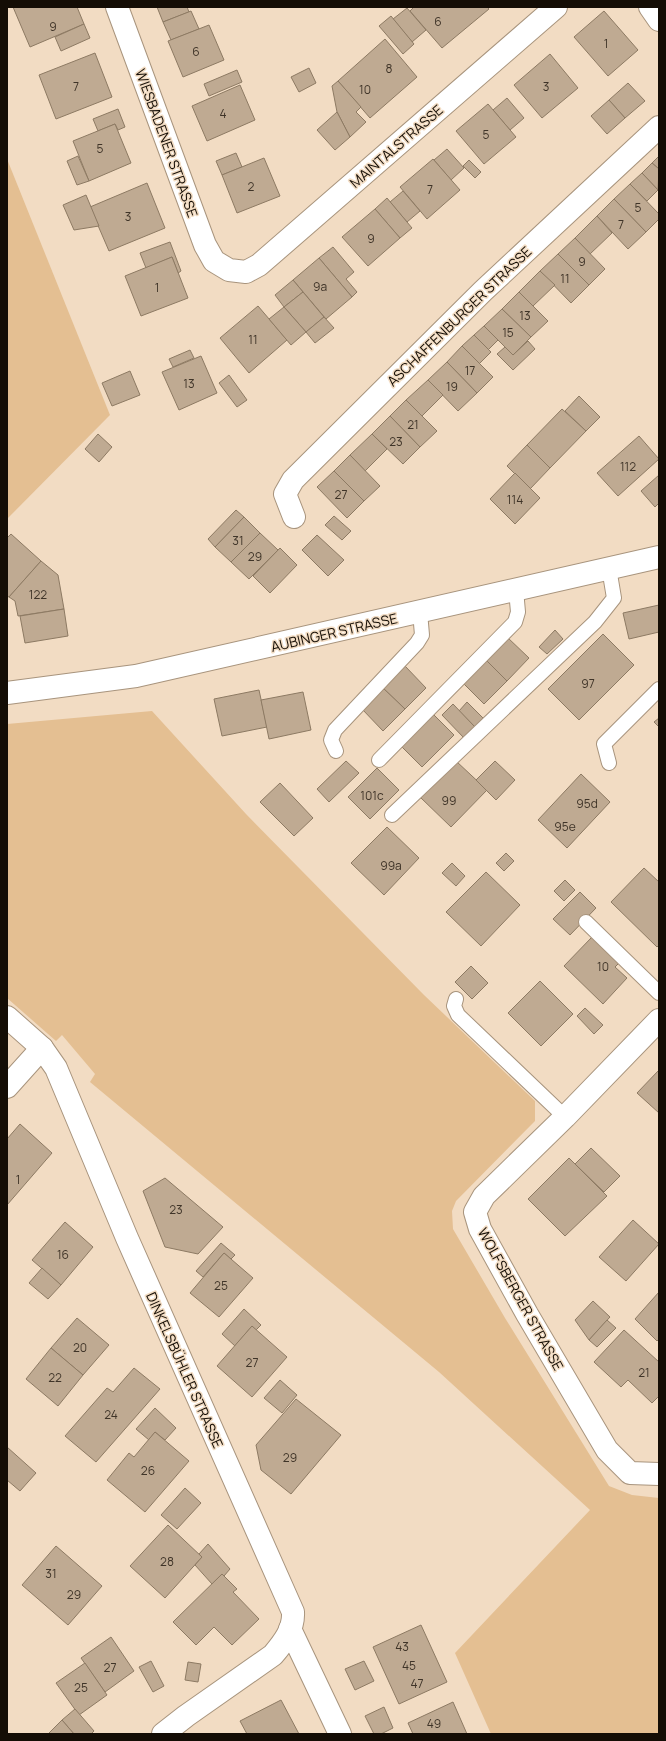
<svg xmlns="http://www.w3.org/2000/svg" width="666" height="1741" viewBox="0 0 666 1741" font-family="Manrope,sans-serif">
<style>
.green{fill:#e4bf92}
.building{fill:#bfaa92;stroke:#8d7a63}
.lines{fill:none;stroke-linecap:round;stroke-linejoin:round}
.lane-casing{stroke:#a8947d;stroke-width:16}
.street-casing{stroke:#a8947d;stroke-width:24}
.secondary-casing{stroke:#a8947d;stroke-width:24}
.lane{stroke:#fff;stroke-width:14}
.street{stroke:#fff;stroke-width:22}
.secondary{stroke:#fff;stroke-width:22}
.labels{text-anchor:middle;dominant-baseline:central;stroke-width:3;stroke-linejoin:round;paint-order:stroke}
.number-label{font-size:12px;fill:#3f3428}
.street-label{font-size:14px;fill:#140d05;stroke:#f2dcc3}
</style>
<rect width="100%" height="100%" fill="#f2dcc3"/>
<g class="green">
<polygon points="7,159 110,415 7,519"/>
<polygon points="152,711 246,814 424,995 535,1101 535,1121 456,1201 452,1211 453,1229 505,1318 609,1486 632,1495 659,1498 659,1734 491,1734 455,1653 590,1510 439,1372 90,1082 95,1074 62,1035 56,1041 7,998 7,724"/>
</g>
<g class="building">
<polygon points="13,7 77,7 84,24 30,47"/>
<polygon points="157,7 187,7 189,12 163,22"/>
<polygon points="414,7 487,7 489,9 442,48 410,11"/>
<polygon points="407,8 426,30 412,42 393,19"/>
<polygon points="191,11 199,29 171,40 163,22"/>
<polygon points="604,11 638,50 608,76 574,37"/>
<polygon points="391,16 414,44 403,54 379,26"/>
<polygon points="84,24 90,38 61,51 55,37"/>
<polygon points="209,25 224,60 183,77 168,41"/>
<polygon points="385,39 417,77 370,118 338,81"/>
<polygon points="95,53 112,97 56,119 39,75"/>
<polygon points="550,54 578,88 542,118 514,85"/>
<polygon points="309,68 316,83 299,92 291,77"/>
<polygon points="237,70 242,82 209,96 204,84"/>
<polygon points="338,81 361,107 356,112 366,122 350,137 337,112 332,86"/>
<polygon points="628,83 645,101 625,118 609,100"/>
<polygon points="240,85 255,120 207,141 192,106"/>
<polygon points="507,98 524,118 510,130 493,110"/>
<polygon points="609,100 625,118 607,134 591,116"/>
<polygon points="488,104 516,137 484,164 456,131"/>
<polygon points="118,109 125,127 118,130 115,124 98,131 93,119"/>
<polygon points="337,112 350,137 335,150 317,130"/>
<polygon points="115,124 131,163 89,181 73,141"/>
<polygon points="447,149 464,168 451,180 434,160"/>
<polygon points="236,153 242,167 222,175 216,161"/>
<polygon points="78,156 89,181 77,185 67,161"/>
<polygon points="659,156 659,169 652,163"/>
<polygon points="264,158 280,196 237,213 222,175"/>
<polygon points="433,159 460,190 427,219 400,187"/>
<polygon points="469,160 481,172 475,178 463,166"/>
<polygon points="652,163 659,169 658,190 642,173"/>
<polygon points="642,173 658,190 647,201 630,184"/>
<polygon points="147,183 165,228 109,251 90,207"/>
<polygon points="630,184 659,214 659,219 646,232 614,199"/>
<polygon points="403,191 420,211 407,222 390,202"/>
<polygon points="86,195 99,226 74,230 63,205"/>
<polygon points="387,198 412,228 400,238 375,209"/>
<polygon points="614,199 646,232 628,249 597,216"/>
<polygon points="375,209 400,238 368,266 342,237"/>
<polygon points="597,216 612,233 590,254 575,238"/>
<polygon points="575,238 605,269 589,285 558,254"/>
<polygon points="170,242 181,271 178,273 172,257 146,268 140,253"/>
<polygon points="333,247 354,272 346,279 357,292 352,297 319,258"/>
<polygon points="558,254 589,285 571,303 540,271"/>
<polygon points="172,257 188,298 141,316 125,276"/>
<polygon points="319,258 352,297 326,319 293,280"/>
<polygon points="540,271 555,285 533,306 519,292"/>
<polygon points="293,280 303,292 284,307 275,295"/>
<polygon points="303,292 324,317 306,332 284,307"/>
<polygon points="519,292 548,321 531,337 502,309"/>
<polygon points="258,306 287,340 249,373 220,338"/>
<polygon points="284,307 306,332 291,345 269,319"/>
<polygon points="502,309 531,337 513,355 484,326"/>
<polygon points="324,317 334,328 315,343 306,332"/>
<polygon points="484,326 498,340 488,350 474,335"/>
<polygon points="474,335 491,352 479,364 462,346"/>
<polygon points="528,341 535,349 513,370 497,354 505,347 513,355"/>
<polygon points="462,346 493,377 477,393 447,362"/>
<polygon points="190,350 194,358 173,367 169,359"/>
<polygon points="201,356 217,393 179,410 162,372"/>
<polygon points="447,362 477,393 458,411 428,380"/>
<polygon points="130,371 140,395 112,406 102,383"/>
<polygon points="229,375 247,400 237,407 219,383"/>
<polygon points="428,380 443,395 422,416 406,400"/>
<polygon points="579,396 600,417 586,431 565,411"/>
<polygon points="406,400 437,431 420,447 390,416"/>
<polygon points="562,409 586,431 550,468 527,445"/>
<polygon points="390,416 420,447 403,464 372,434"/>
<polygon points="98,434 112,447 99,462 85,449"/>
<polygon points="372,434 387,449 365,471 350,455"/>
<polygon points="639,436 659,459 618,496 597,473"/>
<polygon points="527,445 550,468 530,489 507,466"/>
<polygon points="350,455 380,486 364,501 334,471"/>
<polygon points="334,471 364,501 347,518 317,487"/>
<polygon points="515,473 540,498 515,524 490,499"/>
<polygon points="659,475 659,503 655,507 641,491"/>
<polygon points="236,510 244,517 215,547 208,539"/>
<polygon points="334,516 351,531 342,540 325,525"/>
<polygon points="244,517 260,533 231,562 215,547"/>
<polygon points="260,533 278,550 249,579 231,562"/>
<polygon points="11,534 41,561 9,597 7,596 7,538"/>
<polygon points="317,535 344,560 328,576 302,550"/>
<polygon points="280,548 297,565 270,593 253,576"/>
<polygon points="41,561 58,575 64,609 18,616 15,601 9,597"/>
<polygon points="659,605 659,632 629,639 623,613"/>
<polygon points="64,609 68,636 25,643 20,616"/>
<polygon points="555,630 563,639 547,654 539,647"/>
<polygon points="603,634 634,665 579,720 548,689"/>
<polygon points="507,637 529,658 507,681 485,659"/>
<polygon points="485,659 507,681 484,704 462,682"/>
<polygon points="405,666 426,688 405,709 383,688"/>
<polygon points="383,688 405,709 383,731 362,709"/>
<polygon points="259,690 267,727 222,736 214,699"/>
<polygon points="303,692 311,730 269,739 261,700"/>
<polygon points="467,702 483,718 475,727 459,711"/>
<polygon points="453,704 475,727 464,738 442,715"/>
<polygon points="431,712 454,735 422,767 399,744"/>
<polygon points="659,718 659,727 654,722"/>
<polygon points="346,761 359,773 329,802 317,789"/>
<polygon points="456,761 487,790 451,827 420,797"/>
<polygon points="495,761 515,780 496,800 476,780"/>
<polygon points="377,768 399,790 370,819 348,797"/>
<polygon points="581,774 610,802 567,848 538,820"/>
<polygon points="280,783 313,818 294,836 260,802"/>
<polygon points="387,827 419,858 384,895 351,863"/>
<polygon points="506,853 514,861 504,871 496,863"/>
<polygon points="452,863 465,876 456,886 442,873"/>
<polygon points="644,868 659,882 659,945 657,947 611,902"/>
<polygon points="486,872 520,905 481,946 446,912"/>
<polygon points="565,880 575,890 564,901 554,891"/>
<polygon points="580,892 596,908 570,935 553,919"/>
<polygon points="592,937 619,963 615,967 627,978 603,1004 564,966"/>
<polygon points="471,966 488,983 472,999 455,982"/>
<polygon points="540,981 573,1014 541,1046 508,1013"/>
<polygon points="585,1008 603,1025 594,1034 577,1016"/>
<polygon points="659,1070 659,1113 637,1093"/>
<polygon points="20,1124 52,1153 7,1205 7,1139"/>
<polygon points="591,1148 620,1176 604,1192 575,1164"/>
<polygon points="569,1158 607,1196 565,1236 528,1199"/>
<polygon points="165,1178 223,1227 198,1254 165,1247 143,1191"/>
<polygon points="633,1220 659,1244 626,1281 599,1257"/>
<polygon points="65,1222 93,1247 61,1285 32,1260"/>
<polygon points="221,1243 235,1255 231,1259 224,1253 203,1277 196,1271"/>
<polygon points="224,1253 253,1278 219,1317 190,1293"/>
<polygon points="42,1268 61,1285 48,1299 29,1283"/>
<polygon points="659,1292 659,1339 657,1341 635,1319"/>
<polygon points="593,1301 610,1317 589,1340 575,1320"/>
<polygon points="244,1309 261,1325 256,1330 252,1326 235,1346 222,1334"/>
<polygon points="77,1318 109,1345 83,1375 51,1348"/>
<polygon points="607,1320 616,1328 597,1347 589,1340"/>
<polygon points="252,1326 287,1357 252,1397 217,1366"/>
<polygon points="624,1330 659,1362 659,1396 652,1403 628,1380 621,1387 594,1362"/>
<polygon points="51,1348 83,1375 58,1406 26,1379"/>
<polygon points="134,1368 160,1389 96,1462 65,1436 107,1388 113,1392"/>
<polygon points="280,1380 297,1395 282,1413 264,1398"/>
<polygon points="296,1399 341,1435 291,1494 261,1470 256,1445"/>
<polygon points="155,1408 176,1428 165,1440 155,1432 149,1440 136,1429"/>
<polygon points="155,1432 189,1461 145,1512 107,1480 129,1453 134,1457"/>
<polygon points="7,1447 36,1473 20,1491 7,1480"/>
<polygon points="185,1488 201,1503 177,1529 161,1515"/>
<polygon points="168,1525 202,1557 165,1598 130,1566"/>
<polygon points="208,1544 230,1569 224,1576 222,1574 212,1584 195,1565 202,1557 199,1554"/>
<polygon points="56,1546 102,1586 68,1625 22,1585"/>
<polygon points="222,1574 237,1589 233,1592 259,1619 232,1645 214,1627 196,1645 173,1622"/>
<polygon points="421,1625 447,1682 399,1704 373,1647"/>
<polygon points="111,1637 134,1671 105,1692 81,1658"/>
<polygon points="151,1661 164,1686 153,1692 139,1667"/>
<polygon points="364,1661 374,1681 355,1690 345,1669"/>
<polygon points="188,1662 201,1664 198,1682 185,1680"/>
<polygon points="85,1663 107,1695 79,1715 56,1683"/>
<polygon points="281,1700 299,1734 247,1734 240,1721"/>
<polygon points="453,1702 467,1734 413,1734 408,1723"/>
<polygon points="384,1707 393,1728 381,1734 374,1734 365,1716"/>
<polygon points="75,1709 94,1731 91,1734 74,1734 62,1720"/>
<polygon points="62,1720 74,1734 48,1734"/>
</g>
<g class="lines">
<defs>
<g id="lane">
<polyline points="336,751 331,740 335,730 417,643 422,635 420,612"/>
<polyline points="379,760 515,622 518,612 516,590"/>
<polyline points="609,763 604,744 659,689"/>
<polyline points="392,815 595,622 614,598 609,568"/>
<polyline points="586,922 659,993"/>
<polyline points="456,999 454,1006 458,1015 565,1117"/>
</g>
<g id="street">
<polyline points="117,7 205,245 214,261 229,270 246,272 259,265 556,7"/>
<polyline points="650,7 659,20"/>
<polyline points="294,517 285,494 293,480 483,291 659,127"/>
<path d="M7,1017l35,31 14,20 71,170 166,374c1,17 -9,30 -20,43l-87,61 -23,18"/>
<polyline points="659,1020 565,1117 484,1196 475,1212 480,1229 527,1314 607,1450 630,1473 659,1474"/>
<polyline points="7,1087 42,1048"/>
<polyline points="290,1629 340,1734"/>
</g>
<polyline id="secondary" points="7,693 136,676 659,557"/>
</defs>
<use href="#lane" class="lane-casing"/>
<use href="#street" class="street-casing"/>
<use href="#secondary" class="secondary-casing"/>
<use href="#lane" class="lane"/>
<use href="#street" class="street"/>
<use href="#secondary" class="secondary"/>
</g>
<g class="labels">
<g class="number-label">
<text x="438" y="21">6</text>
<text x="53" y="26">9</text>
<text x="606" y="43">1</text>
<text x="196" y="51">6</text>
<text x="389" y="68">8</text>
<text x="76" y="86">7</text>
<text x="546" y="86">3</text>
<text x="365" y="89">10</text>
<text x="223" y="113">4</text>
<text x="486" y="134">5</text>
<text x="100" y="148">5</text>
<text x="251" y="186">2</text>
<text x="430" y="189">7</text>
<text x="638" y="207">5</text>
<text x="128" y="216">3</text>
<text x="621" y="224">7</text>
<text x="371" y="238">9</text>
<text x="582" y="261">9</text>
<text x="565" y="278">11</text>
<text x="320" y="286">9a</text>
<text x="157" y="287">1</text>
<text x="525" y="315">13</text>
<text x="508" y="332">15</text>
<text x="253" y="339">11</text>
<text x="470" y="370">17</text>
<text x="189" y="383">13</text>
<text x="452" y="386">19</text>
<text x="413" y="424">21</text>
<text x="396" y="441">23</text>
<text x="628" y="466">112</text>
<text x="341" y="494">27</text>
<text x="515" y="499">114</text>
<text x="238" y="540">31</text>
<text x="255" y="556">29</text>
<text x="38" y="594">122</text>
<text x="588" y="683">97</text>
<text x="372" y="795">101c</text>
<text x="449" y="800">99</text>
<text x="587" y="803">95d</text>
<text x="565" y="826">95e</text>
<text x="391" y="865">99a</text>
<text x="603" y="966">10</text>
<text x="18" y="1179">1</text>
<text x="176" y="1209">23</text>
<text x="63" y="1254">16</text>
<text x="221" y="1285">25</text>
<text x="80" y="1347">20</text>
<text x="252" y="1362">27</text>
<text x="644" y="1372">21</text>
<text x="55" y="1377">22</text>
<text x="111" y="1414">24</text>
<text x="290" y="1457">29</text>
<text x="148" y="1470">26</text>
<text x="167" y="1561">28</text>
<text x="51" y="1573">31</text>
<text x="74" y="1594">29</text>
<text x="402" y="1646">43</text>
<text x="409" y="1665">45</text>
<text x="110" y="1667">27</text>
<text x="417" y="1683">47</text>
<text x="81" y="1687">25</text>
<text x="434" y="1723">49</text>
</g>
<g class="street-label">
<text transform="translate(167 143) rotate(70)">WIESBADENER STRASSE</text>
<text transform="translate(396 146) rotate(-41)">MAINTALSTRASSE</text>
<text transform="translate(459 316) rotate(-44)">ASCHAFFENBURGER STRASSE</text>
<text transform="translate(334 632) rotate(-13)">AUBINGER STRASSE</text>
<text transform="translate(521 1299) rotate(61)">WOLFSBERGER STRASSE</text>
<text transform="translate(185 1370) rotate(66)">DINKELSBÜHLER STRASSE</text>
</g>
</g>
<rect width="666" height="1741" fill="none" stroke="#140d05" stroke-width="16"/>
</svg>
